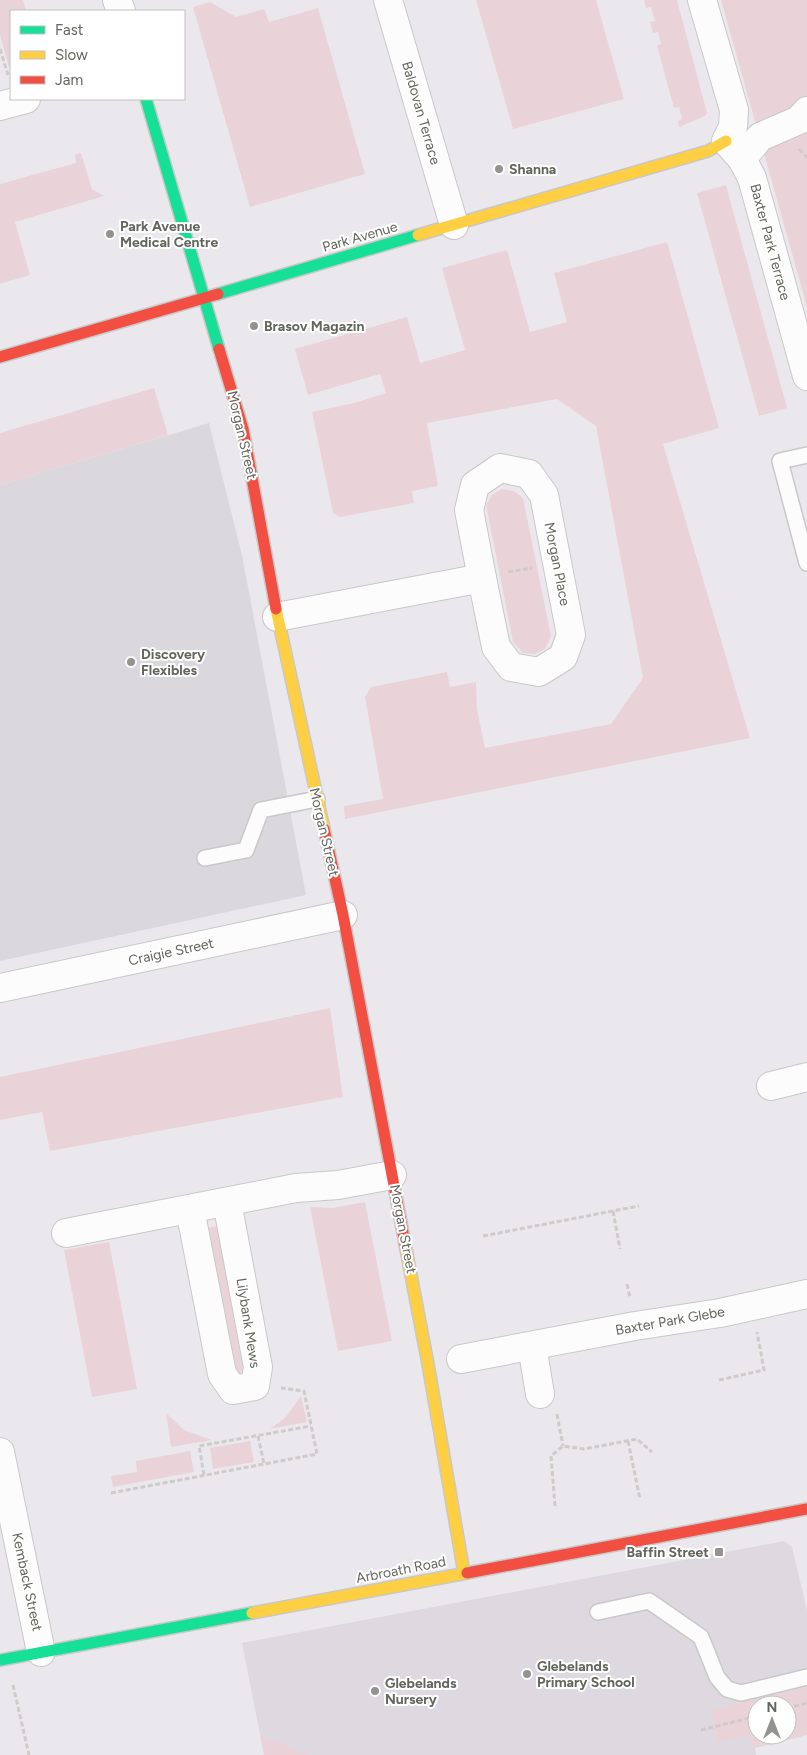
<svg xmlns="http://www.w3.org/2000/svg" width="807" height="1755" viewBox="0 0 807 1755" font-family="Figtree,sans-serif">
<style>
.industrial{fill:#dad8dd}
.education{fill:#ded9e1;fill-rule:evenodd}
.green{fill:#e9d3d9;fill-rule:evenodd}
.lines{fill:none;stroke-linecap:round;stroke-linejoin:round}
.lane-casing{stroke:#c9c8c7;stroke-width:18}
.street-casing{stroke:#c9c8c7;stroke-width:30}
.fast-casing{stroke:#c8c8c7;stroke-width:14}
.slow-casing{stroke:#c8c8c7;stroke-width:14}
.jam-casing{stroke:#c8c8c7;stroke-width:14}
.path{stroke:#cfcbc9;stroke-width:3;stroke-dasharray:5 2.5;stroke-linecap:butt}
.lane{stroke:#fcfcfc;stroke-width:15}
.street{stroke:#fcfcfc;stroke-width:28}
.fast{stroke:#16e098;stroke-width:11}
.slow{stroke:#ffcf43;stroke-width:11}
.jam{stroke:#f24e42;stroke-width:11}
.poi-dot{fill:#93948f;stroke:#fff;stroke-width:2}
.labels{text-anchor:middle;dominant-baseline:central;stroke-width:4;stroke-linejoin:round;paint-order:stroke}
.street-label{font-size:14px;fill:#63665d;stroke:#fff}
.poi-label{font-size:14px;font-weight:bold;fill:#63665d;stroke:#fff;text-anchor:start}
</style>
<rect width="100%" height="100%" fill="#ebe8ed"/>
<polygon class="industrial" points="209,423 242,555 306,895 0,961 0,485"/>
<path class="education" d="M784,1541l8,6 15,63v125l-52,13 1,7h-492l-22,-112zM757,1705h30v30h-30z"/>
<g class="green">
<polygon points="0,0 23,0 26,11 11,11 11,66 9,67 0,35"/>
<polygon points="476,0 596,0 624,99 513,129"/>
<polygon points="644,0 677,0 707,113 705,116 679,127 678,121 682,119 679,107 674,108 657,46 661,44 658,32 653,33 650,22 655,21 651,7 646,8"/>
<polygon points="721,0 807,0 807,307"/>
<polygon points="210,2 236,17 264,9 269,22 318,8 365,174 250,207 193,7"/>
<polygon points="81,153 92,189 104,196 15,222 30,275 0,284 0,184 76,163 75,155"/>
<polygon points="726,185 787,408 759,416 697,193"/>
<polygon points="667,242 719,428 663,444 750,738 345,819 344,806 383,799 365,697 371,687 447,672 450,687 476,682 477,709 485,748 611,724 643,678 596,426 557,399 427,423 438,486 412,491 414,503 340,517 333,513 312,412 354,403 386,393 380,374 308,395 295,349 407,317 420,363 465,350 442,268 507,250 530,332 567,322 554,273"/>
<polygon points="154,388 168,435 0,485 0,433"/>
<polygon points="502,489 514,491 523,498 551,636 545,649 535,654 523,653 513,642 486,505 492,495"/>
<polygon points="330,1008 343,1097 50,1151 42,1112 0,1120 0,1077"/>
<polygon points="365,1202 392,1341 338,1351 310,1207 332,1208"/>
<polygon points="217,1226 243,1369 240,1373 234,1371 207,1228"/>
<polygon points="109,1242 137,1389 92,1397 64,1250"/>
<polygon points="301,1396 307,1422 270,1429 286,1417"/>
<polygon points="166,1413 184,1430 212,1440 171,1447"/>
<polygon points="250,1441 254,1462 213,1469 210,1448"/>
<polygon points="190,1451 194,1472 113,1487 111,1476 137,1472 136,1461"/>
<path d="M807,1687v48l-53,13 -3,-13 -32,8 -8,-33zM757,1705h30v30h-30z"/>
<polygon points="260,1735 307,1754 307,1755 264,1755"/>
</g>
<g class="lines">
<defs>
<g id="lane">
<polyline points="807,455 780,461 807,563"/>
<polyline points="205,858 246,850 261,810 317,799"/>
<polyline points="598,1612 649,1601 701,1637 717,1677 727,1689 741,1693 807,1677"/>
</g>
<g id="street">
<polyline points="117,0 121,11"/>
<polyline points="388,0 454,225"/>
<polyline points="702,0 734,110 733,127 726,141 742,159 752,178 807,376"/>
<polyline points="0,106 26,99"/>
<polyline points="742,159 760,137 799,120 807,111"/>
<polygon points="500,468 529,474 544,495 571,635 563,657 539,672 511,667 496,647 482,578 469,510 475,485"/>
<polyline points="277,617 482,578"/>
<polyline points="0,988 343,915"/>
<polyline points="771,1086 807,1077"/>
<polyline points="190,1209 222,1374 233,1390 255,1386 258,1367 227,1202"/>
<polyline points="66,1233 296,1188 338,1185 392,1175"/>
<polyline points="532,1346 540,1394"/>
<polyline points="461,1359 635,1326 720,1313 807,1294"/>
<polyline points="0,1452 41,1652"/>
</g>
<g id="fast">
<polyline points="146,99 219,349"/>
<polyline points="218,294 418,235"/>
<polyline points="0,1660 252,1613"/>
</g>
<g id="slow">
<polyline points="418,235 708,151 726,141"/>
<polyline points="276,609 324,829"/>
<polyline points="406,1249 428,1364 464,1573"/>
<polyline points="252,1613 467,1573"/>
</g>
<g id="jam">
<polyline points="219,349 243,429 276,609"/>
<polyline points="0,357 218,294"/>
<polyline points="324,829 343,915 406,1249"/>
<polyline points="467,1573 807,1509"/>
</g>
</defs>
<use href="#lane" class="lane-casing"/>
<use href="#street" class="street-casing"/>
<use href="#fast" class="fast-casing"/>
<use href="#slow" class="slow-casing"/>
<use href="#jam" class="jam-casing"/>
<g class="path">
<polyline points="0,49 8,75"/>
<polyline points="799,149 807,158"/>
<polyline points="508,572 532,568"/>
<polyline points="613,1211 620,1249"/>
<polyline points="483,1236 639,1206"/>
<polyline points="627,1284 630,1298"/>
<polyline points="719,1380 764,1370 757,1332"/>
<polyline points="557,1414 563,1446"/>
<polyline points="258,1436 264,1464"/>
<polyline points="628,1441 640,1499"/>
<polyline points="204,1475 199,1446 311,1426"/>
<polyline points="111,1493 317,1454 304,1391 281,1388"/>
<polyline points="555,1506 551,1456 563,1446 584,1449 637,1439 652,1452"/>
<polyline points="13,1685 29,1755"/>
<polyline points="787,1708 807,1703"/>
<polyline points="701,1730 757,1716"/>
</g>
<use href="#lane" class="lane"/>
<use href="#street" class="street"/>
<use href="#fast" class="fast"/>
<use href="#slow" class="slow"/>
<use href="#jam" class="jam"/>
</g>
<g class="poi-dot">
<circle cx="499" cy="169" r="5"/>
<circle cx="110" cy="234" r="5"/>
<circle cx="254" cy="326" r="5"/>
<circle cx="131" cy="662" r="5"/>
<rect x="714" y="1547" width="10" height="10" rx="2.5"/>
<circle cx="527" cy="1674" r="5"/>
<circle cx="375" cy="1691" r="5"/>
</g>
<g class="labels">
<g class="street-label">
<text transform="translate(421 113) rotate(74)">Baldovan Terrace</text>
<text transform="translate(360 237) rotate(-16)">Park Avenue</text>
<text transform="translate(770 242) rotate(75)">Baxter Park Terrace</text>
<text transform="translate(242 435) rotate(77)">Morgan Street</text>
<text transform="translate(557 564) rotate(79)">Morgan Place</text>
<text transform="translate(324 832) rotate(77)">Morgan Street</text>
<text transform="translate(171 952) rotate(-12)">Craigie Street</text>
<text transform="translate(403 1229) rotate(79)">Morgan Street</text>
<text transform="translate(670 1321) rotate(-10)">Baxter Park Glebe</text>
<text transform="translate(248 1323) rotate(81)">Lilybank Mews</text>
<text transform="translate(401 1570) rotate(-11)">Arbroath Road</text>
<text transform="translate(27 1582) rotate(78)">Kemback Street</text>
</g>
<g class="poi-label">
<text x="509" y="169">Shanna</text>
<text x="120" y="226">Park Avenue<tspan x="120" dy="16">Medical Centre</tspan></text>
<text x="264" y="326">Brasov Magazin</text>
<text x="141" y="654">Discovery<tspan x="141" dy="16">Flexibles</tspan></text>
<text x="709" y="1552" text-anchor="end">Baffin Street</text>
<text x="537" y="1666">Glebelands<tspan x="537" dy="16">Primary School</tspan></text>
<text x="385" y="1683">Glebelands<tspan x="385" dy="16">Nursery</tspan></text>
</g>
</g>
<rect x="10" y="10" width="175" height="90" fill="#ffffff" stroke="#c1c2be"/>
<rect x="20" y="26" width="25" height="8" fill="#16e098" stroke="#c1c2be"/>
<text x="55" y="35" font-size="15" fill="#63665d">Fast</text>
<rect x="20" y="51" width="25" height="8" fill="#ffcf43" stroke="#c1c2be"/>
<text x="55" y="60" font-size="15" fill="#63665d">Slow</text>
<rect x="20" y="76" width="25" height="8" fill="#f24e42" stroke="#c1c2be"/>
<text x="55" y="85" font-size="15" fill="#63665d">Jam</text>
<g transform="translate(772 1720)"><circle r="24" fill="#ffffff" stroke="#c1c2be"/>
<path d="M0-4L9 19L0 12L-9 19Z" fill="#93948f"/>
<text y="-8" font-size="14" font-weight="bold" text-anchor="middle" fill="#63665d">N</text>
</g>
</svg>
